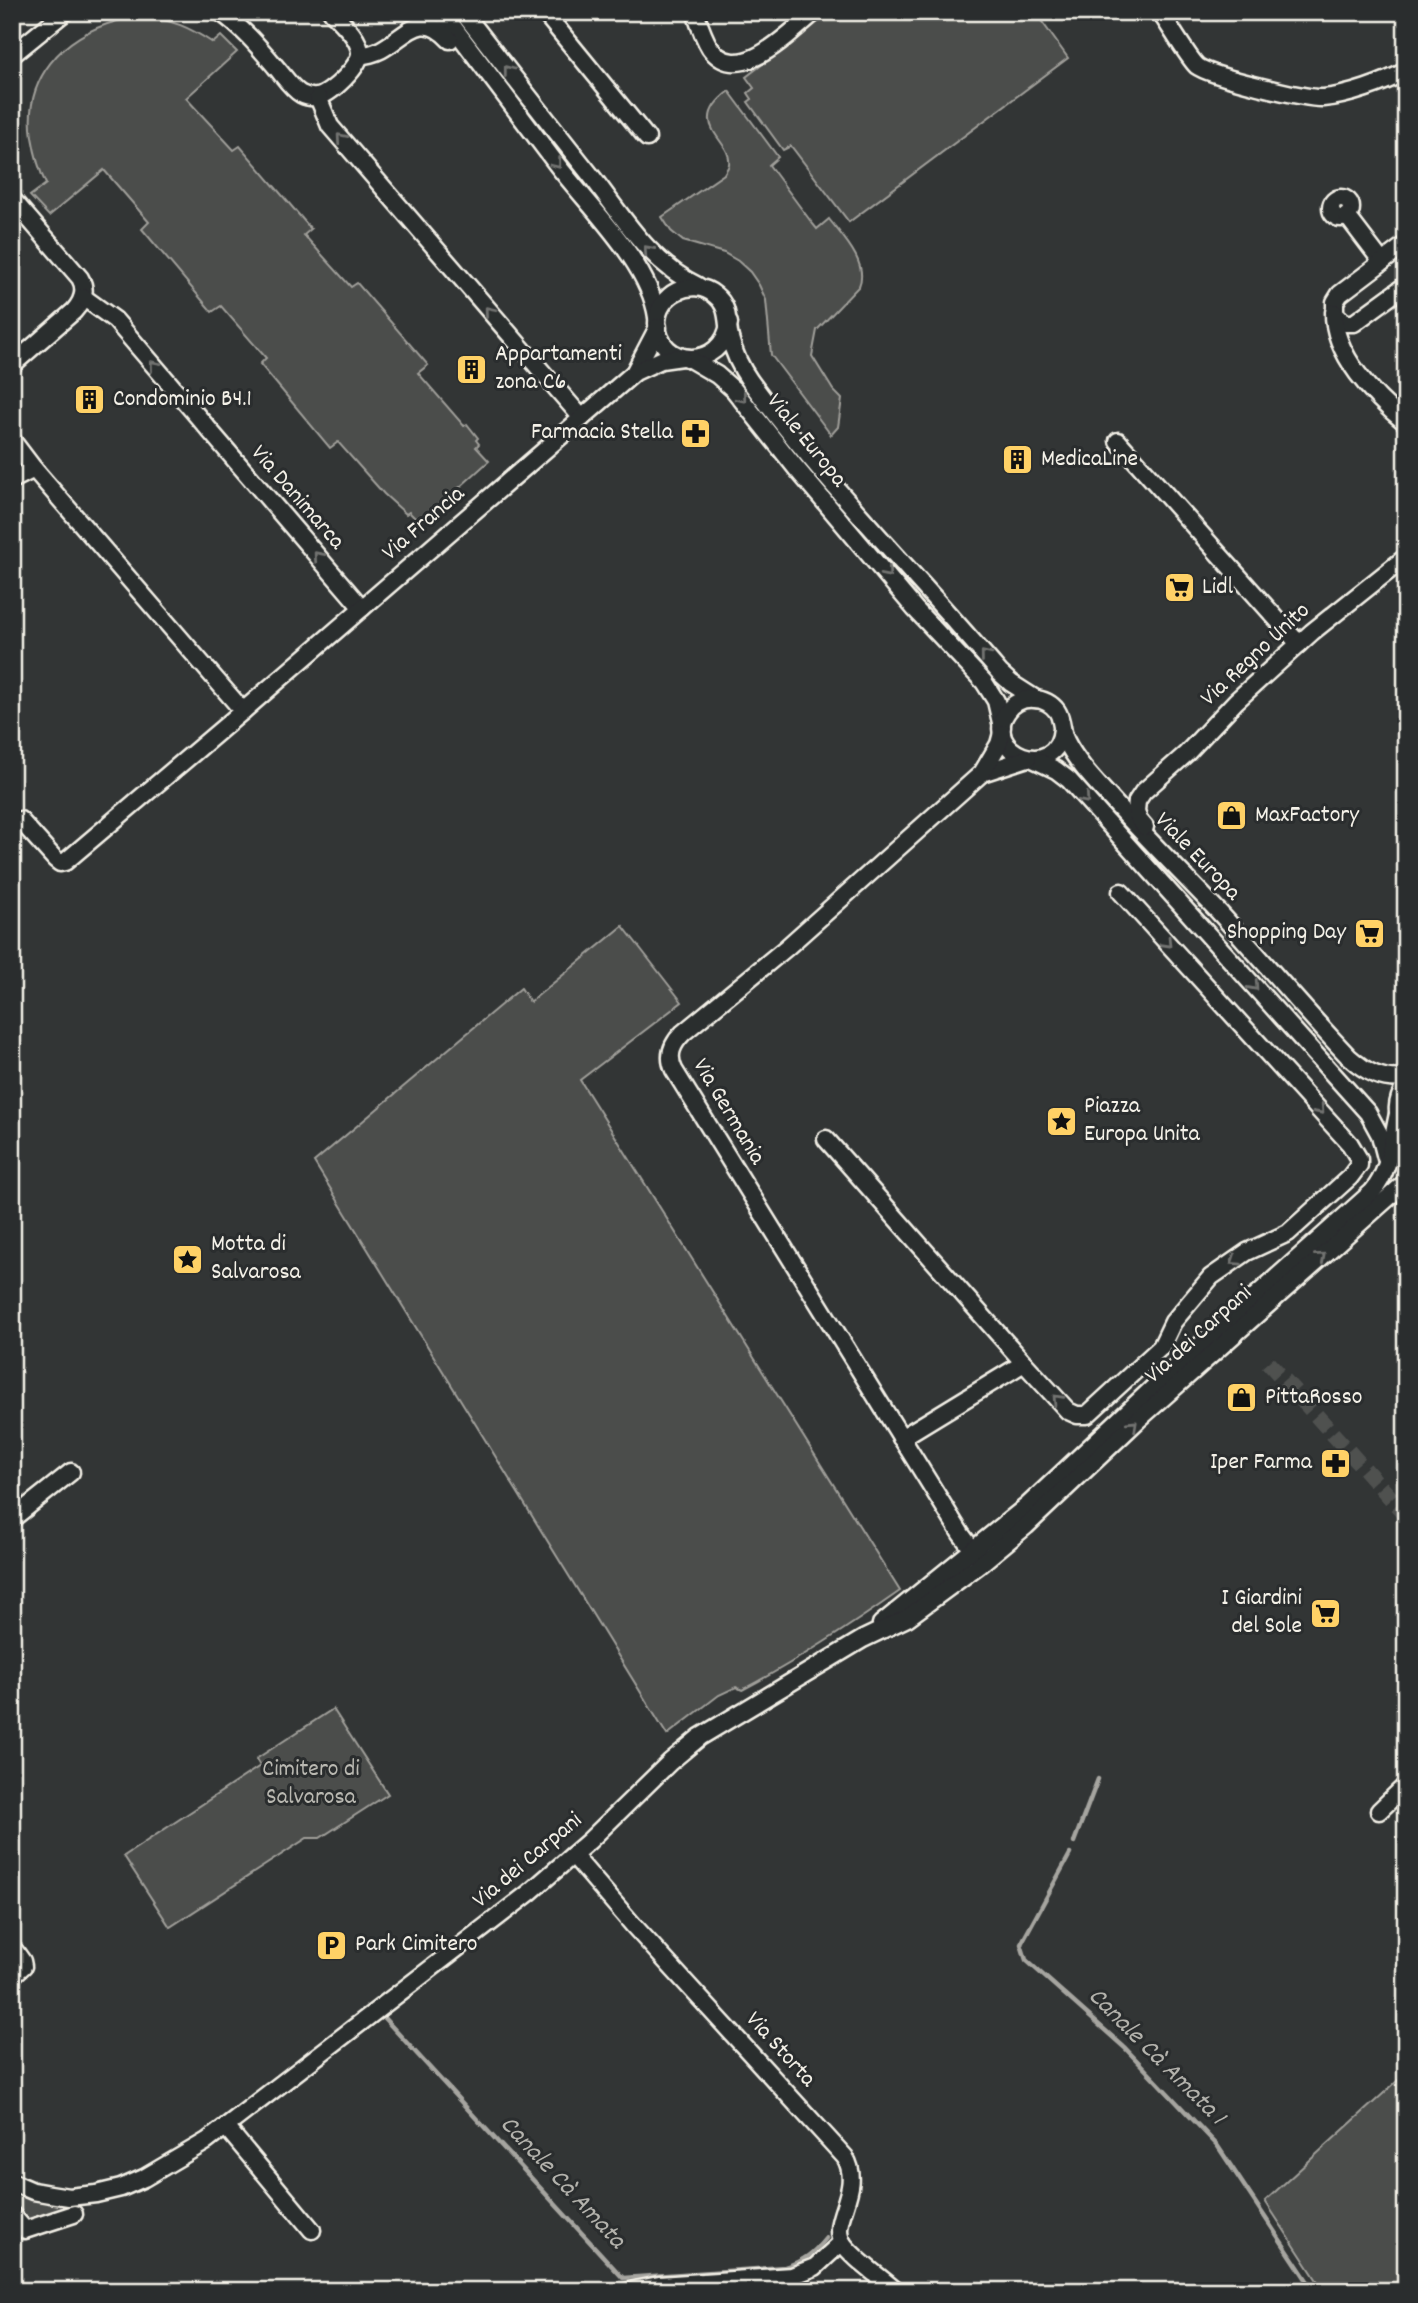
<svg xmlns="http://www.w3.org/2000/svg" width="1418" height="2303" viewBox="0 0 1418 2303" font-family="Dekko,sans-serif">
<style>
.green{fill:#4b4d4c;stroke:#a09f9a;stroke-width:2}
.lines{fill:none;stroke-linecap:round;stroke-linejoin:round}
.stream{stroke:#a6a5a0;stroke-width:4.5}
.minor-tunnel{stroke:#4f5150;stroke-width:16;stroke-dasharray:16 8;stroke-linecap:butt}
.minor-casing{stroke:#f4f1e8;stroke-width:21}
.minor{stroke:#2a2d2e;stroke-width:16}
.oneway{stroke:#71726f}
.labels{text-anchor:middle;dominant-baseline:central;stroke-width:6;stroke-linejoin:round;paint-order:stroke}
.poi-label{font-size:24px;fill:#f4f1e8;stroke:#2a2d2e;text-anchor:start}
.street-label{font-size:24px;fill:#f4f1e8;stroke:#2a2d2e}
.park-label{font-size:24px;fill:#b9b8b1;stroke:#2a2d2e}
.water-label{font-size:26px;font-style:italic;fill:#b3b2ac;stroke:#2a2d2e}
</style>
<rect width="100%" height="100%" fill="#323535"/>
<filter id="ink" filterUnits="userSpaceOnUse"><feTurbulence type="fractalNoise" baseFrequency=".0143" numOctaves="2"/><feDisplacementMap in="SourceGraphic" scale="14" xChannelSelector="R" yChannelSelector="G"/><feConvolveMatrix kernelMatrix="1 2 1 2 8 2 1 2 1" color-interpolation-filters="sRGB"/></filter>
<g filter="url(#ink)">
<g class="green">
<polygon points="830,12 1035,12 1068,58 849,222 791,146 783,150 748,102 752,99 748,93 754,88 746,77"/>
<path d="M144,17c29,3 45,10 69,26l8,-7 16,16 -51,46 48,52 6,-4 71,83 -7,6 47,52 6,-4 71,82 -10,8 46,53 3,-2 11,14 -2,2 3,4 -3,3 13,14 -69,62 -11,-11 -3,2 -22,-20 -46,-52 -8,6 -70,-84 6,-6 -45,-52 -9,6 -70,-83 7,-7 -45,-52 -55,46 -19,-20 16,-12c-8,-16 -11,-29 -14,-47 -9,-58 30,-101 85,-116 8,-3 18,-3 27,-4z"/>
<path d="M729,91l49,66 -9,8 43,58 5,6 12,-10c13,17 40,44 30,67l-42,44 -5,26 21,34 9,9 -4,28 -7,8 -60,-80 -5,-55 -7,-15 -9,-13 -12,-11 -14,-8 -41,-12 -12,-10 -9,-14 62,-43c2,-4 5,-7 5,-10 4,-24 -45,-39 0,-73z"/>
<path d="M623,926l59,76 -102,78 320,511c-51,36 -103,70 -158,99l-6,-3 -17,8 -52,40 -353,-573 207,-174 9,14z"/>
<polygon points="333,1709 388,1794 320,1838 307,1838 170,1927 124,1856 260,1766 256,1759"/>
<polygon points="1406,2073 1406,2291 1324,2291 1265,2201"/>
<polygon points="15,2193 40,2201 63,2205 64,2208 63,2210 24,2226 12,2210 12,2195"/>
</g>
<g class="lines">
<g class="stream">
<polyline points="1074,1842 1098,1779"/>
<polyline points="1070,1854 1021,1944 1026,1960 1125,2048 1217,2145 1314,2291"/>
<path d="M384,2018l239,260 162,-11c19,-6 29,-14 41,-29"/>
</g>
<polyline class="minor-tunnel" points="1268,1362 1406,1515"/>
<defs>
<g id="minor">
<path d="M220,12c22,15 38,34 55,54 8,9 16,22 26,28 4,2 10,4 16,3 13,-2 44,-31 43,-45 -1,-15 -19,-30 -28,-40"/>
<path d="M442,12c38,50 75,100 113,150 33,44 94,100 102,155"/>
<path d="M463,12c40,52 81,104 122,156 35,43 61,93 113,118"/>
<polyline points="544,12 647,138"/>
<path d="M695,12c4,12 8,25 15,36 29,40 80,-16 105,-36"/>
<path d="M1160,12c8,11 29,47 37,54 13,10 109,33 126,32 25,-2 61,-15 83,-27"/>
<polyline points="12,55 65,12"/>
<path d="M360,55c40,0 53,-55 90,-15"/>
<polyline points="318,97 330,126 582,418"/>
<circle cx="1341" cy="208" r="10"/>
<path d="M12,199l68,79c7,12 3,23 -6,33l-62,54"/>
<polyline points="1347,216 1382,262"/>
<polyline points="1406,244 1340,294 1335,302 1335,314 1345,323 1354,323 1406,285"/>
<polyline points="83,297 115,320 362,608"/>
<path d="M1334,312c-1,42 40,85 72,111"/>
<path d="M729,323c-6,47 -71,46 -72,0 0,-29 35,-47 58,-28 15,12 11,26 15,43 4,16 11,30 20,43 76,104 167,194 250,292l11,10 25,16"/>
<polyline points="688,358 717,375 734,390 796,468 915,609 984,682 996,701 1002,727"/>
<polyline points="635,371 658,327"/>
<polyline points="12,440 34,469 243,711"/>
<polyline points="1118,441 1299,644"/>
<polyline points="12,480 34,469"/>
<path d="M1062,729c-5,54 -82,23 -55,-17 6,-9 16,-14 27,-13 9,0 18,5 23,12 6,9 4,21 9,30 11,22 30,41 46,59 34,38 71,74 106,111 44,48 86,99 131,146 17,15 33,24 57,21"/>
<polyline points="1031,758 1056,770 1069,780 1368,1113 1380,1135 1386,1158"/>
<polyline points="982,773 1028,758"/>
<polyline points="20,820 55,859 60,863 65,862 243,711 635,372 661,360 682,357"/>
<polyline points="1145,827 1139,820 1136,811 1137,801 1143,792 1186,754 1236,701 1312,632 1406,557"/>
<path d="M1406,1085c-10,15 -12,32 0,46"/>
<polyline points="826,1139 1024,1363 901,1438"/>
<polyline points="1024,1363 1068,1411 1077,1415 1087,1415 1161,1347 1173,1322 1211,1277 1247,1252 1288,1233 1350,1177 1359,1165 1359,1159 1350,1144 1121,892"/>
<polyline points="12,1519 71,1472"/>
<path d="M988,1557l-6,3 -3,-2 -18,-24 -287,-464c-7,-15 -2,-26 9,-37l103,-85 196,-175 17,-29 3,-11"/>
<path d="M881,1624l146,-118 130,-122 215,-192c18,-20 20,-53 26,-78"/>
<polyline points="1379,1811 1406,1785"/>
<path d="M573,1855l61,71 211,231c19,32 -16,63 -3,85 9,15 40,36 54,49"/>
<polyline points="12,1947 22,1961 23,1966 12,1976"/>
<polyline points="226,2127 312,2230"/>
<polyline points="12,2182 33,2191 50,2194 69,2197 96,2194 121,2188 144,2178 207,2141 529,1893 589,1841 670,1762 700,1737 863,1639 907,1618 979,1565 1026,1526 1138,1420 1406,1182"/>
<polyline points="12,2215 25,2230 74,2214"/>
<polyline points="629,2291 659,2285 792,2276 815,2267 842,2242"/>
</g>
</defs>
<use href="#minor" class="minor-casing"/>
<use href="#minor" class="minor"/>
</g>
<defs><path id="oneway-chevron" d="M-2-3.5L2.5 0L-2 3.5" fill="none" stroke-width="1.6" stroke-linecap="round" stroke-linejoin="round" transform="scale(1.75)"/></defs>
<g class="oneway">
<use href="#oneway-chevron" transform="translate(508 70) rotate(-128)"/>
<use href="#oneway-chevron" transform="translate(341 138) rotate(-131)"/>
<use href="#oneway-chevron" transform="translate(557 164) rotate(52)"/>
<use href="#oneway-chevron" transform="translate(648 250) rotate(-132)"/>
<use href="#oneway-chevron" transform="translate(489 311) rotate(-130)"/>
<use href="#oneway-chevron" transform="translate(154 365) rotate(-130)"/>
<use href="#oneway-chevron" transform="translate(742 398) rotate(50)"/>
<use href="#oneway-chevron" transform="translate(318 556) rotate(-131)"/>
<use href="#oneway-chevron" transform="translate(887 573) rotate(49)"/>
<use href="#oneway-chevron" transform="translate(985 655) rotate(-129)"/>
<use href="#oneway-chevron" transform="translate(1085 799) rotate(49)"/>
<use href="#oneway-chevron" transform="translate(1167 943) rotate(47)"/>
<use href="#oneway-chevron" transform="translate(1254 986) rotate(48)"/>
<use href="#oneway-chevron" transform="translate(1320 1110) rotate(48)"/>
<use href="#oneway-chevron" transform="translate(1321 1257) rotate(-41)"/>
<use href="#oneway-chevron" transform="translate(1235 1261) rotate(146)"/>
<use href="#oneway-chevron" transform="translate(1057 1399) rotate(-133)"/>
<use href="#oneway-chevron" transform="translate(1133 1425) rotate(-43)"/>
</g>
</g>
<defs>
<symbol id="building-square" viewBox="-11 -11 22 22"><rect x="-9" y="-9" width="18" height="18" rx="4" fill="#ffd166" stroke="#2a2d2e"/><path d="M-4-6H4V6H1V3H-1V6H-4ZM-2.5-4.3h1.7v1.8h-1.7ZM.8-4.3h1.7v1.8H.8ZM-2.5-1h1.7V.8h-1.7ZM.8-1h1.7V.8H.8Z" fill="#111"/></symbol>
<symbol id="pharmacy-square" viewBox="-11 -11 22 22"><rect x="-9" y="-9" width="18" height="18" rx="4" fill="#ffd166" stroke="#2a2d2e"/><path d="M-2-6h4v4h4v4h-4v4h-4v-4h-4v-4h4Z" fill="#111"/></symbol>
<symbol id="supermarket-square" viewBox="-11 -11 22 22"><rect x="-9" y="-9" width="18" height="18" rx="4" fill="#ffd166" stroke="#2a2d2e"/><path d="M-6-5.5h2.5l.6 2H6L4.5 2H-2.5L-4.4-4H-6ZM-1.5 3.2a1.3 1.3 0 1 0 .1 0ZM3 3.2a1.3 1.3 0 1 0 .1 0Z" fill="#111"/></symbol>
<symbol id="shop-square" viewBox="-11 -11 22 22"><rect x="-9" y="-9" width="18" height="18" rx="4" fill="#ffd166" stroke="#2a2d2e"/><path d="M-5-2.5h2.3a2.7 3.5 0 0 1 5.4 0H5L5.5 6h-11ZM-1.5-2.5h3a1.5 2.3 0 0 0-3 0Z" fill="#111"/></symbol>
<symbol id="sight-square" viewBox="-11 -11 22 22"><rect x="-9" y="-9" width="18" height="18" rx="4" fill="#ffd166" stroke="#2a2d2e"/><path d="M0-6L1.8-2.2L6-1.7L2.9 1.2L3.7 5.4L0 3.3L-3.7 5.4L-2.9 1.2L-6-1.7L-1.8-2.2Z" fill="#111"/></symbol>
<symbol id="parking-square" viewBox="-11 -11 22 22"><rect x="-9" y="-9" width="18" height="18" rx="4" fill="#ffd166" stroke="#2a2d2e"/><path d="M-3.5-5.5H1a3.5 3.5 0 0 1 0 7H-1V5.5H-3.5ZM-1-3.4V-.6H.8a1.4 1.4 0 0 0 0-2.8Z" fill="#111"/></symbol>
</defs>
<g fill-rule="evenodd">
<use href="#building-square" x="454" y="352" width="35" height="35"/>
<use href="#building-square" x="72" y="382" width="35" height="35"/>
<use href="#pharmacy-square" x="678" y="416" width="35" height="35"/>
<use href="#building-square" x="1000" y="442" width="35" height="35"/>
<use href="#supermarket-square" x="1162" y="570" width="35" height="35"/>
<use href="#shop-square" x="1214" y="798" width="35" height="35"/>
<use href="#supermarket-square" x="1352" y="916" width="35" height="35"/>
<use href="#sight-square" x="1044" y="1104" width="35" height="35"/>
<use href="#sight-square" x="170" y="1242" width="35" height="35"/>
<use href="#shop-square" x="1224" y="1380" width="35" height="35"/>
<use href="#pharmacy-square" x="1318" y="1446" width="35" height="35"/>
<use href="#supermarket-square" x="1308" y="1596" width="35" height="35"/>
<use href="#parking-square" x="314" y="1928" width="35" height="35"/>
</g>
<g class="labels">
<g class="poi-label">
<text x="495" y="355">Appartamenti<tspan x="495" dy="28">zona C6</tspan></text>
<text x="113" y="400">Condominio B4.1</text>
<text x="673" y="433" text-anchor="end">Farmacia Stella</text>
<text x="1041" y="460">MedicaLine</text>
<text x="1202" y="588">Lidl</text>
<text x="1255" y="816">MaxFactory</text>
<text x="1346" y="933" text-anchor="end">Shopping Day</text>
<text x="1084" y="1107">Piazza<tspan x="1084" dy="28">Europa Unita</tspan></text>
<text x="211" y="1245">Motta di<tspan x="211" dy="28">Salvarosa</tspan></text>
<text x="1265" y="1398">PittaRosso</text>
<text x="1312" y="1463" text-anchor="end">Iper Farma</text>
<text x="1302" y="1599" text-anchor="end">I Giardini<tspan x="1302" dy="28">del Sole</tspan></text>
<text x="355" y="1945">Park Cimitero</text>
</g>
<g class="street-label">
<text transform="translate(806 441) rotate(51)">Viale Europa</text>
<text transform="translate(297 498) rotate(49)">Via Danimarca</text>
<text transform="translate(424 524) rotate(-41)">Via Francia</text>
<text transform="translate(1256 655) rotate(-43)">Via Regno Unito</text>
<text transform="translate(1197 857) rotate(46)">Viale Europa</text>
<text transform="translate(728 1112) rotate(59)">Via Germania</text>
<text transform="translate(1199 1335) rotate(-42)">Via dei Carpani</text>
<text transform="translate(528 1861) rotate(-40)">Via dei Carpani</text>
<text transform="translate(780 2050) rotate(48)">Via Storta</text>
</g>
<g class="park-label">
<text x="311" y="1770">Cimitero di<tspan x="311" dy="28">Salvarosa</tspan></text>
</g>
<g class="water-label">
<text transform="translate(1156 2057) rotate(45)">Canale Cà Amata 1</text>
<text transform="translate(562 2183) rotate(47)">Canale Cà Amata</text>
</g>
</g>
<rect width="1418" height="2303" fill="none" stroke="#2a2d2e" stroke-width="42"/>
<rect x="21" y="21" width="1376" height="2261" fill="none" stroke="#f4f1e8" stroke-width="2.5" filter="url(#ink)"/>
</svg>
